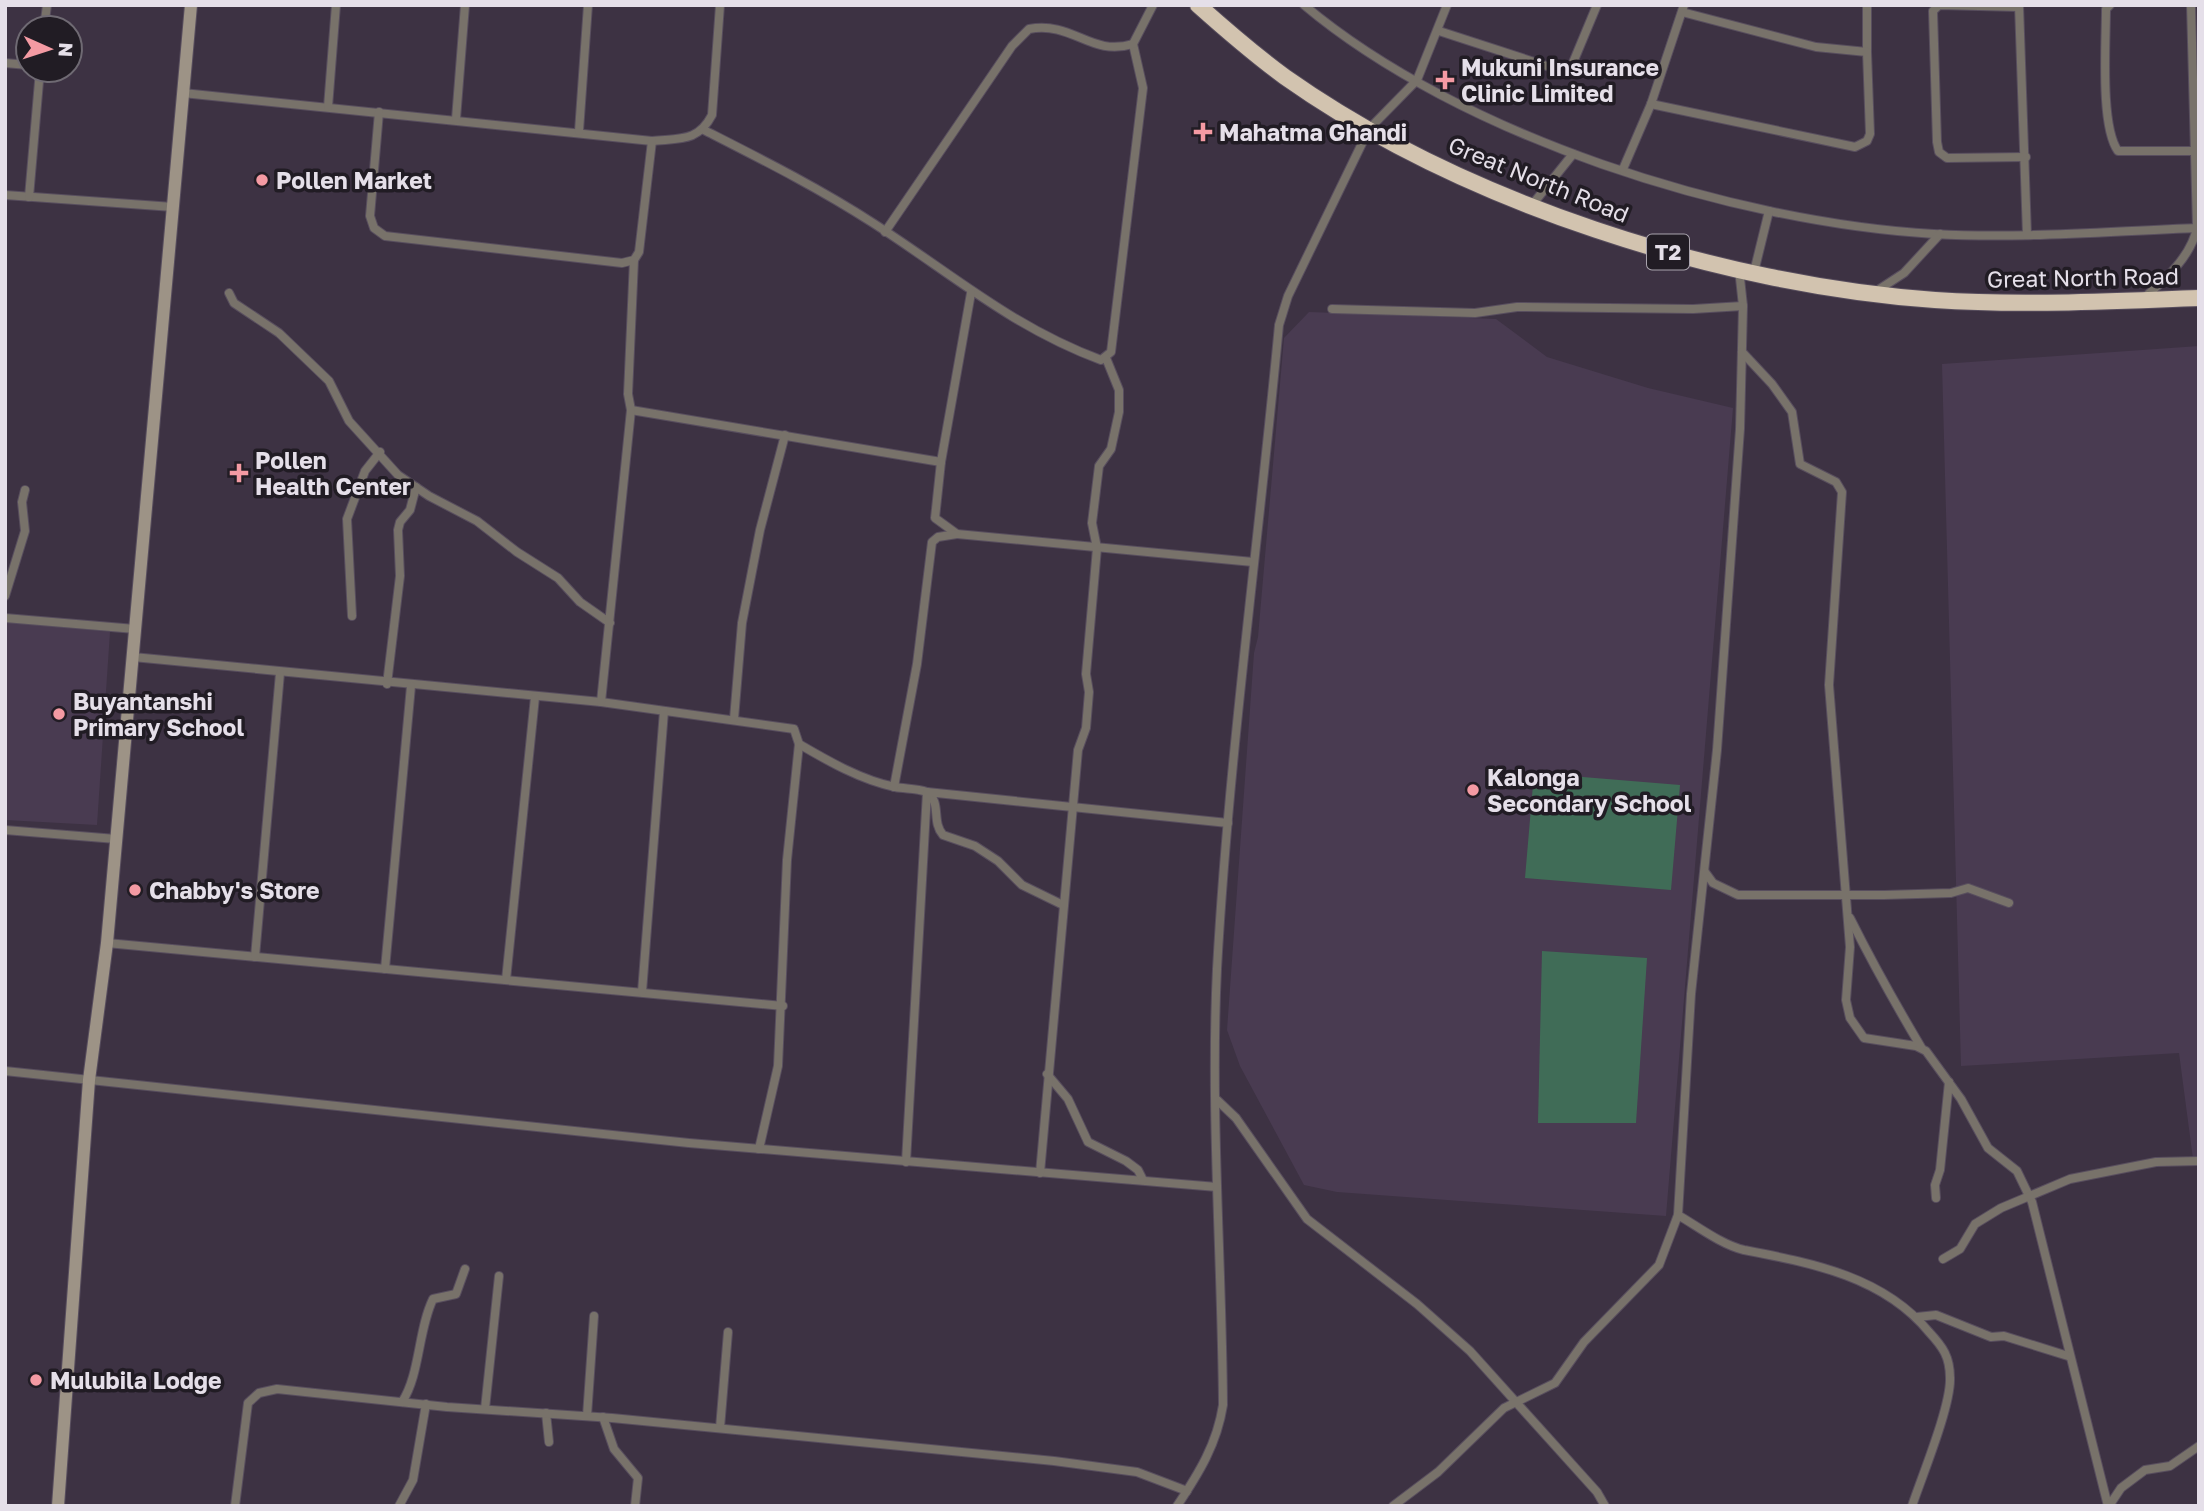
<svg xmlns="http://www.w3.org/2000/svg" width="2204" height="1511" viewBox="0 0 2204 1511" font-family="'Golos Text',sans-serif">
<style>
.built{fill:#493b51}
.green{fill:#406c57}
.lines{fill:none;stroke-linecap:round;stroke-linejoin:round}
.street-casing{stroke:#584e5e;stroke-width:10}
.secondary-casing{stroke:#584e5e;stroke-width:14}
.highway-casing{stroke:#584e5e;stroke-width:18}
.street{stroke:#78726a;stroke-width:8}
.secondary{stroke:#9d9386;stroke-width:12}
.highway{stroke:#d2c3af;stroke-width:16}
.poi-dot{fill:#f49aa3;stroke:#211c24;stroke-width:2.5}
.labels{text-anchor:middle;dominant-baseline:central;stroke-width:7;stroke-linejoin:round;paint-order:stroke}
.shield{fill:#211c24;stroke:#aaa4ae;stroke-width:2}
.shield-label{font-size:21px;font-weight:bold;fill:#e5dfe9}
.poi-label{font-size:23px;font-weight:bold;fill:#e5dfe9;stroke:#211c24;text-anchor:start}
.street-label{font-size:23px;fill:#e5dfe9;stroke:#211c24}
</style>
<rect width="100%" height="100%" fill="#3d3243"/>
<g class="built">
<polygon points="1309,312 1496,319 1547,357 1648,388 1733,408 1666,1216 1337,1192 1304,1185 1240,1066 1227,1030 1254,653 1258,637 1284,338"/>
<polygon points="2199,346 2199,1158 2193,1159 2179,1053 1961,1066 1942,364"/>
<polygon points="5,622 110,632 97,825 5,820"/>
</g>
<g class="green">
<polygon points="1534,773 1680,785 1671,890 1525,878"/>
<polygon points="1542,951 1647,958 1636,1123 1538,1123"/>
</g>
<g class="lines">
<defs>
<g id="street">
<path d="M1304,5c156,131 428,217 630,229 88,5 177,-3 265,-6"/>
<polyline points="1867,5 1867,52"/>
<polyline points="2019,5 2027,235"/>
<path d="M2110,5l-4,4c0,34 -6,117 12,142h79"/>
<polyline points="2019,7 1939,5 1933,11 1937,142 1939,152 1947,158 2026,157"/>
<polyline points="44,28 47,5"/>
<polyline points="1439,31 1562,71 1572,65 1597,5"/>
<polyline points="5,63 28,65"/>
<path d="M183,93l469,48c28,-3 46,1 60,-26l8,-110"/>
<polyline points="1651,104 1855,147 1867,141 1870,134 1867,52 1816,47 1682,12"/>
<polyline points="328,107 336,5"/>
<polyline points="379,112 370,216 374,228 385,236 622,263 634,260 639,252 652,141"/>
<polyline points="456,119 465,5"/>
<path d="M704,130c57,29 115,58 169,93 78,50 139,104 228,137l10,-8 32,-264 -10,-44 20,-39"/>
<polyline points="579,131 588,5"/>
<polyline points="1623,169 1651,104 1684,5"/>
<polyline points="5,195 173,207"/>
<polyline points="29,197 40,70"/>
<polyline points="1532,205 1573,154"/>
<path d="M885,232l127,-186 17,-17c45,-8 61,28 104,15"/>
<path d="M1739,269l4,37 -3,123 -23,321 -26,244 -13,221c19,11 44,30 66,35 67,13 139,26 185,82 14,15 21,25 21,46 1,28 -28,98 -38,128"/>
<polyline points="1754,272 1769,211"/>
<polyline points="1875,292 1904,273 1940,234"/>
<polyline points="229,293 234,303 279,333 329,381 349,421 398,475 429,496 477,521 517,552 558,578 580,602 610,623"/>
<path d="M2145,297c21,-18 46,-41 52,-69l-6,-223"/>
<polyline points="1332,309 1475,313 1517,307 1693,309 1743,306"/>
<polyline points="1742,352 1772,384 1792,412 1800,464 1836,482 1842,492 1829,685 1850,947 1846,1000 1850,1018 1864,1038 1916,1046 1926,1051 1961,1099 1988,1148 2017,1171 2032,1202 2108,1506"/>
<polyline points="631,410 941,462 971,293"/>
<polyline points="941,462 935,518 957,534 1253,562"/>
<polyline points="5,596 25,531 22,502 25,490"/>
<polyline points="352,616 347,519 365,471 380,452"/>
<polyline points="5,618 135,629"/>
<polyline points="133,657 601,702 794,729 799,744 787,860 778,1066 759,1149"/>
<polyline points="387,684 400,576 398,530 400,522 410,510 416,487"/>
<polyline points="601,702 631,410 628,394 634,260"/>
<polyline points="734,719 742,623 760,530 785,435"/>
<path d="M799,744c29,17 62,36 96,43 11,2 21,1 32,5 15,11 4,29 16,43l32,11 23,15 24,24 41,20"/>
<polyline points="894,787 917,664 932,542 938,537 957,534"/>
<polyline points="5,830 116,839"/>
<polyline points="1705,872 1713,883 1738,895 1884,895 1951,893 1968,888 2009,903"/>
<path d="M1850,918c22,44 46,87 71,129"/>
<polyline points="107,943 783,1006"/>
<polyline points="255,957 280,673"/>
<polyline points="385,969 411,686"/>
<polyline points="506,980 535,697"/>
<polyline points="642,992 664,711"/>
<polyline points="5,1071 689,1143 1217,1187"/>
<polyline points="1047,1074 1068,1099 1088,1142 1126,1161 1138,1170 1143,1180"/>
<polyline points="1217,1100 1236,1118 1307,1219 1417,1304 1470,1351 1597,1492 1605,1506"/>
<polyline points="906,1162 927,792 1228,823"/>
<polyline points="1040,1173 1078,750 1086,728 1089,692 1086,674 1097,548 1092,523 1099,466 1111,449 1119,412 1119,390 1106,358"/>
<polyline points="1936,1198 1935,1185 1940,1170 1949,1082"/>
<polyline points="1943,1259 1960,1249 1975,1224 2001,1208 2070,1179 2156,1162 2199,1161"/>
<polyline points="1917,1317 1936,1315 1991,1337 2004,1336 2068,1356"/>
<path d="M402,1402c18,-27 16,-72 31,-103l23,-5 9,-25"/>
<polyline points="485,1409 499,1276"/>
<polyline points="546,1413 549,1442"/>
<polyline points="587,1416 594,1316"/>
<polyline points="603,1417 614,1449 638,1478 635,1506"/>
<polyline points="720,1428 728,1332"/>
<polyline points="235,1506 248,1403 259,1393 277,1389 447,1407 612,1418 1054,1461 1137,1472 1187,1491"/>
<polyline points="399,1506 413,1480 426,1404"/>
<path d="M1177,1506c22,-33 40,-62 46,-101 -1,-145 -13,-291 -6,-436 12,-215 42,-430 62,-644l9,-29 81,-167 48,-49 30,-75"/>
<polyline points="1393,1506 1438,1472 1504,1408 1555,1383 1584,1342 1659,1265 1678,1215"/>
<polyline points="2109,1506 2121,1488 2145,1470 2170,1466 2199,1446"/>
</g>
<polyline id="secondary" points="58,1506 89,1080 107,943 191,5"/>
<path id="highway" d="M1198,5c28,25 57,50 87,72 177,125 435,208 650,223 87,6 177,1 264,-2"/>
</defs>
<use href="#street" class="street-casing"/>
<use href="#secondary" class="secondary-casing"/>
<use href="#highway" class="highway-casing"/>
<use href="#street" class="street"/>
<use href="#secondary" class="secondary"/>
<use href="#highway" class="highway"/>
</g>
<g class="poi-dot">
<path d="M1441.5 69.5h7v7h7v7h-7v7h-7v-7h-7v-7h7z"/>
<path d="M1199.5 121.5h7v7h7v7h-7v7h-7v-7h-7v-7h7z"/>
<circle cx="262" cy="180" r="7"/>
<path d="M235.5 462.5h7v7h7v7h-7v7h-7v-7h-7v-7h7z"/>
<circle cx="59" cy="714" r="7"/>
<circle cx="1473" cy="790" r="7"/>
<circle cx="135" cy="890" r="7"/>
<circle cx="36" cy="1380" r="7"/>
</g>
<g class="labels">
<rect class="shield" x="1647" y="234.5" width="42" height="35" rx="5"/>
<g class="shield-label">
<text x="1668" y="252">T2</text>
</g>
<g class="poi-label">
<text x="1461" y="67">Mukuni Insurance<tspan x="1461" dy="26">Clinic Limited</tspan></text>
<text x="1219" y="132">Mahatma Ghandi</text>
<text x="276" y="180">Pollen Market</text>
<text x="255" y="460">Pollen<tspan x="255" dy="26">Health Center</tspan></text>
<text x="73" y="701">Buyantanshi<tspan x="73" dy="26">Primary School</tspan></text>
<text x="1487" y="777">Kalonga<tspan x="1487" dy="26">Secondary School</tspan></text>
<text x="149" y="890">Chabby's Store</text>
<text x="50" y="1380">Mulubila Lodge</text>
</g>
<g class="street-label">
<text transform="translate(1539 179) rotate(22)">Great North Road</text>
<text transform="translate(2083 277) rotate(-1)">Great North Road</text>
</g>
</g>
<rect width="2204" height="1511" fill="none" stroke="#e5dfe9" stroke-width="14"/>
<g transform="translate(49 49) rotate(93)"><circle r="33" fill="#211c24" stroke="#6f6a73" stroke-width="2"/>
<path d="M0-5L12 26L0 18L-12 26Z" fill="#f49aa3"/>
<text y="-10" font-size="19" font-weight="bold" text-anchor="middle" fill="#e5dfe9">N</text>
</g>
</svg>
